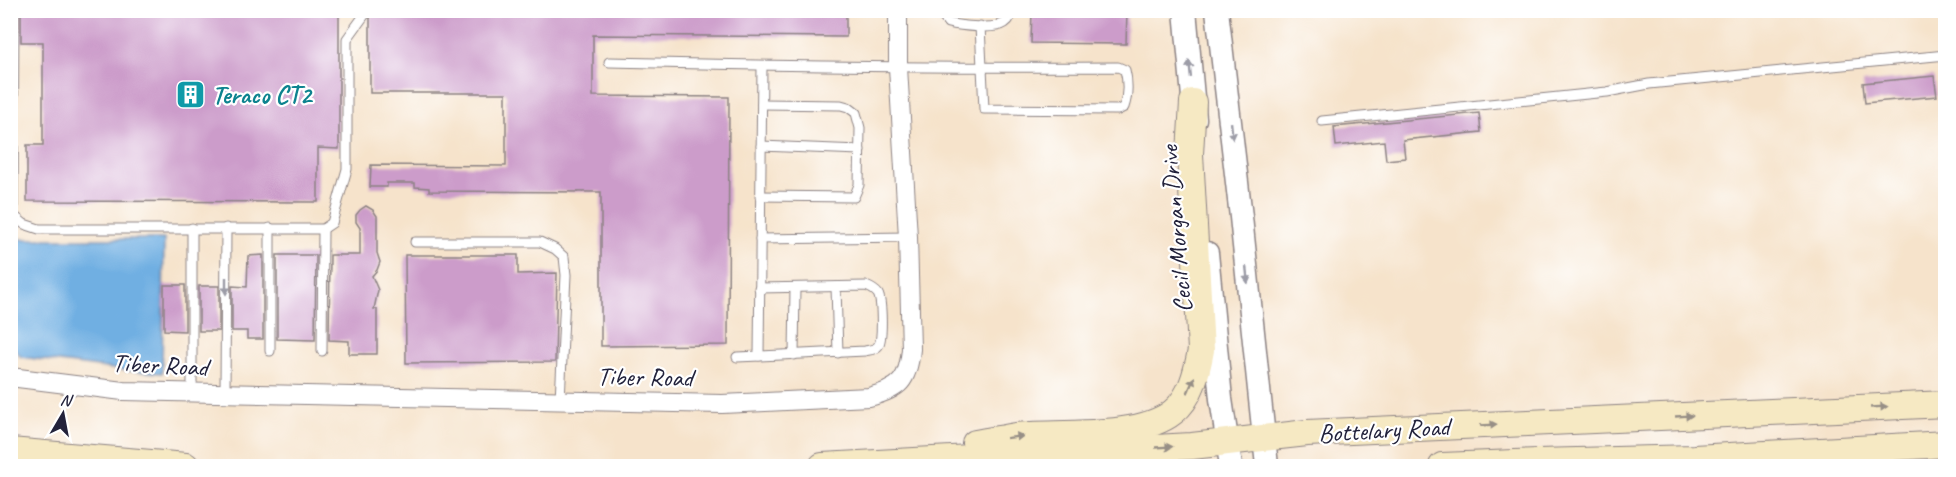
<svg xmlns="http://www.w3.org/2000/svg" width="1956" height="477" viewBox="0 0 1956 477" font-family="Caveat,sans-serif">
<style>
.water{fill:#6fafe2;stroke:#48688e;stroke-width:1.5}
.building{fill:#cc9cca}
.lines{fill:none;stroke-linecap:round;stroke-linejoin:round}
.service-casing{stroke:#8c8283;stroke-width:11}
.minor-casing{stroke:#8c8283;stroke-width:20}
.tertiary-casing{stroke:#8c8283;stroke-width:25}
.secondary-casing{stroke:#8c8283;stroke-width:28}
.service{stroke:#fff;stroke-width:9}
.minor{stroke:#fff;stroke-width:18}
.tertiary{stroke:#fff;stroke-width:22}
.secondary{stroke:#f6e9c3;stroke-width:26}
.oneway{fill:#9c9ca7}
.oneway2{fill:#978f86}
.labels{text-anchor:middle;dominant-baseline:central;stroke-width:4.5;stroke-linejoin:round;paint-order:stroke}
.culture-label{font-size:26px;font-weight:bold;fill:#0d838f;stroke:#fff;text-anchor:start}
.street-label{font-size:26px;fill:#22223b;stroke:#fff}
</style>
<rect width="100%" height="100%" fill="#fff"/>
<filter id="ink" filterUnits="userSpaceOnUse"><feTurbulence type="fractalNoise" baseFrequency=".0167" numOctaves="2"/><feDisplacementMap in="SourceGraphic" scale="12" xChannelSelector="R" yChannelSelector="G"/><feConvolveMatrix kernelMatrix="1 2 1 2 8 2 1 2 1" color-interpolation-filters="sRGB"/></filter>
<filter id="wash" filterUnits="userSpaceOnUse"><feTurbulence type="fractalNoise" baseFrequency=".008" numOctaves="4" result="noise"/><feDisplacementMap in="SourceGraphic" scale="24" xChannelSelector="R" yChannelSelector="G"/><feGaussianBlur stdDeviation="1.35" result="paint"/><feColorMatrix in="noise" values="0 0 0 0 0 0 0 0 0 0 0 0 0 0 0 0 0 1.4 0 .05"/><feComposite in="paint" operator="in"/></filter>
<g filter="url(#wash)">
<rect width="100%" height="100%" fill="#f6e3cb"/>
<polygon class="water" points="11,239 164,239 162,373 129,371 21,357 11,344"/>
<g id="blocks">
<g class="building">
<polygon points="21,10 339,10 339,149 318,148 318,202 27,201 27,145 43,145 43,42 21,42"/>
<polygon points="375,10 846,10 846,37 593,35 593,96 729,97 728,345 601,346 601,192 429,191 429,188 415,187 415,183 387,183 387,187 370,187 371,165 506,166 506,93 370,93 370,18"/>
<polygon points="1032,10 1127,10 1126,44 1031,43"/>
<polygon points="1934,76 1937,96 1865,103 1863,83"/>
<polygon points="1479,113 1481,132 1403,140 1405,158 1386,160 1384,141 1336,146 1334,127"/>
<polygon points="366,206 373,210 377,216 377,253 380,262 377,270 372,276 378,290 374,309 377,309 377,354 349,354 349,341 329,340 330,255 360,255 360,228 356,222 356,215 360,210"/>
<polygon points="263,255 263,339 247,339 247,331 232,331 232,286 247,287 248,256"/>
<polygon points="277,255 316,255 315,340 277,339"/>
<polygon points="405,255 518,255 518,274 557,273 555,362 406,363"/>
<polygon points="164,285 185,285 185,331 164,330"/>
<rect x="199" y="286" width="20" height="45"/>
</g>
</g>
</g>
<g filter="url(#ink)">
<use href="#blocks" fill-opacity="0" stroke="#8c8283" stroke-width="1.5"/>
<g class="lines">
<defs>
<g id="service">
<polyline points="14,10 13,215 24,224 39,229 323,229 332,223 347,169 347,39 368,10"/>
<path d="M943,10l1,8 4,5c12,3 47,7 57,0 5,-3 6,-8 7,-13"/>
<path d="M609,62c170,4 339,6 509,5l7,3c3,11 3,26 -1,37l-6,3 -134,-1 -4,-83"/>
<polyline points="1322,121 1607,92 1649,84 1946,55"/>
<polyline points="761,146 860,150"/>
<polyline points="760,196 854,197 859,185 860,128 856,113 848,107 841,105 762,104"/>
<polyline points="760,239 908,237"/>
<polyline points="415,242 540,242 555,249 564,257 566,275 560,400"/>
<polyline points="836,287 838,353"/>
<polyline points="270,351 270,228"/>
<polyline points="322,351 323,229"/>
<polyline points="794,355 795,288"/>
<polyline points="759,356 762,66"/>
<path d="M737,357l128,-6c4,-1 10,-1 13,-5 5,-6 4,-45 0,-52 -3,-4 -7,-6 -12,-8l-107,2"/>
<polyline points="192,392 192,228"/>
<polyline points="225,393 226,228"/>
</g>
<path id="minor" d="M10,377l113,14 599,13 147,-7c31,-8 39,-16 42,-48l-3,-112 -10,-170v-57"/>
<g id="tertiary">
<polyline points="1185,10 1195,119"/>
<polyline points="1217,10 1241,217 1267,466"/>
<polyline points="1207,253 1221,399 1231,466"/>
</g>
<g id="secondary">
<path d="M975,443c14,-2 28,-5 41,-7 43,-4 124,3 157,-24 18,-14 24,-40 28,-62l-11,-196 3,-52"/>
<polyline points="10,451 186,466"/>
<polyline points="822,466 1192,446 1307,433 1946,404"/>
<polyline points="1442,466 1538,462 1694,458 1946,444"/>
</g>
</defs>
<use href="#service" class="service-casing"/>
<use href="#minor" class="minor-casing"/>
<use href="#tertiary" class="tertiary-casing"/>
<use href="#secondary" class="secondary-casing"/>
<use href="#service" class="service"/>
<use href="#minor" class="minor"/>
<use href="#tertiary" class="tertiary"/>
<use href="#secondary" class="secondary"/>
</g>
<defs><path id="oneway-solid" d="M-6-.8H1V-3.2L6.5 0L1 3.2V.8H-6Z" transform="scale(1.5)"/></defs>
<g class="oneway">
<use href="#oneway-solid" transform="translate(1190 69) rotate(-96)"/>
<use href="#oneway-solid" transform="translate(1232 131) rotate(84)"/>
<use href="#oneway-solid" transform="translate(1247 275) rotate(84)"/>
<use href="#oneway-solid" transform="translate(226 286) rotate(90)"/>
</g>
<g class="oneway2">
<use href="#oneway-solid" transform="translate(1191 385) rotate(-67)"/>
<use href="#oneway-solid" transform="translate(1879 407) rotate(-3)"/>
<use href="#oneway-solid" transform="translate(1684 416) rotate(-3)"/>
<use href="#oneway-solid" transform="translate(1489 425) rotate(-3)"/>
<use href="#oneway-solid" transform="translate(1015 437) rotate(-7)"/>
<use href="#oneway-solid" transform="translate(1164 447) rotate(-3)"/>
</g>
</g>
<defs>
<symbol id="building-square" viewBox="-11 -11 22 22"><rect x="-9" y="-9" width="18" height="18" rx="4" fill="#0f9aa8" stroke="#fff"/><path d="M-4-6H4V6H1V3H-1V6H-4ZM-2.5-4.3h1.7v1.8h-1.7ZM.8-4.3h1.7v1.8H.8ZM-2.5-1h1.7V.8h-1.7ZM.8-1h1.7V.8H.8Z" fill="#fff"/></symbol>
</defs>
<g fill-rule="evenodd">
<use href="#building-square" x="174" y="78" width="33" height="33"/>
</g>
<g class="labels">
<g class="culture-label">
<text x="212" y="94">Teraco CT2</text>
</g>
<g class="street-label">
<text transform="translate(1176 229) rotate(-95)">Cecil Morgan Drive</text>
<text transform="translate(160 365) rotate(3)">Tiber Road</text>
<text transform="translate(645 377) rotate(1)">Tiber Road</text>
<text transform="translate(1384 430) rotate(-3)">Bottelary Road</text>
</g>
</g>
<rect width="1956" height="477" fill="none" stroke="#fff" stroke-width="36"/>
<g transform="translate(63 414) rotate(10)" stroke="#ffffff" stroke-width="4.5" paint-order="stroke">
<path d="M0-4.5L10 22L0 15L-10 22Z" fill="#22223b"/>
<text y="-9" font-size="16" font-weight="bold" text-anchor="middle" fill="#22223b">N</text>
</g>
</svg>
